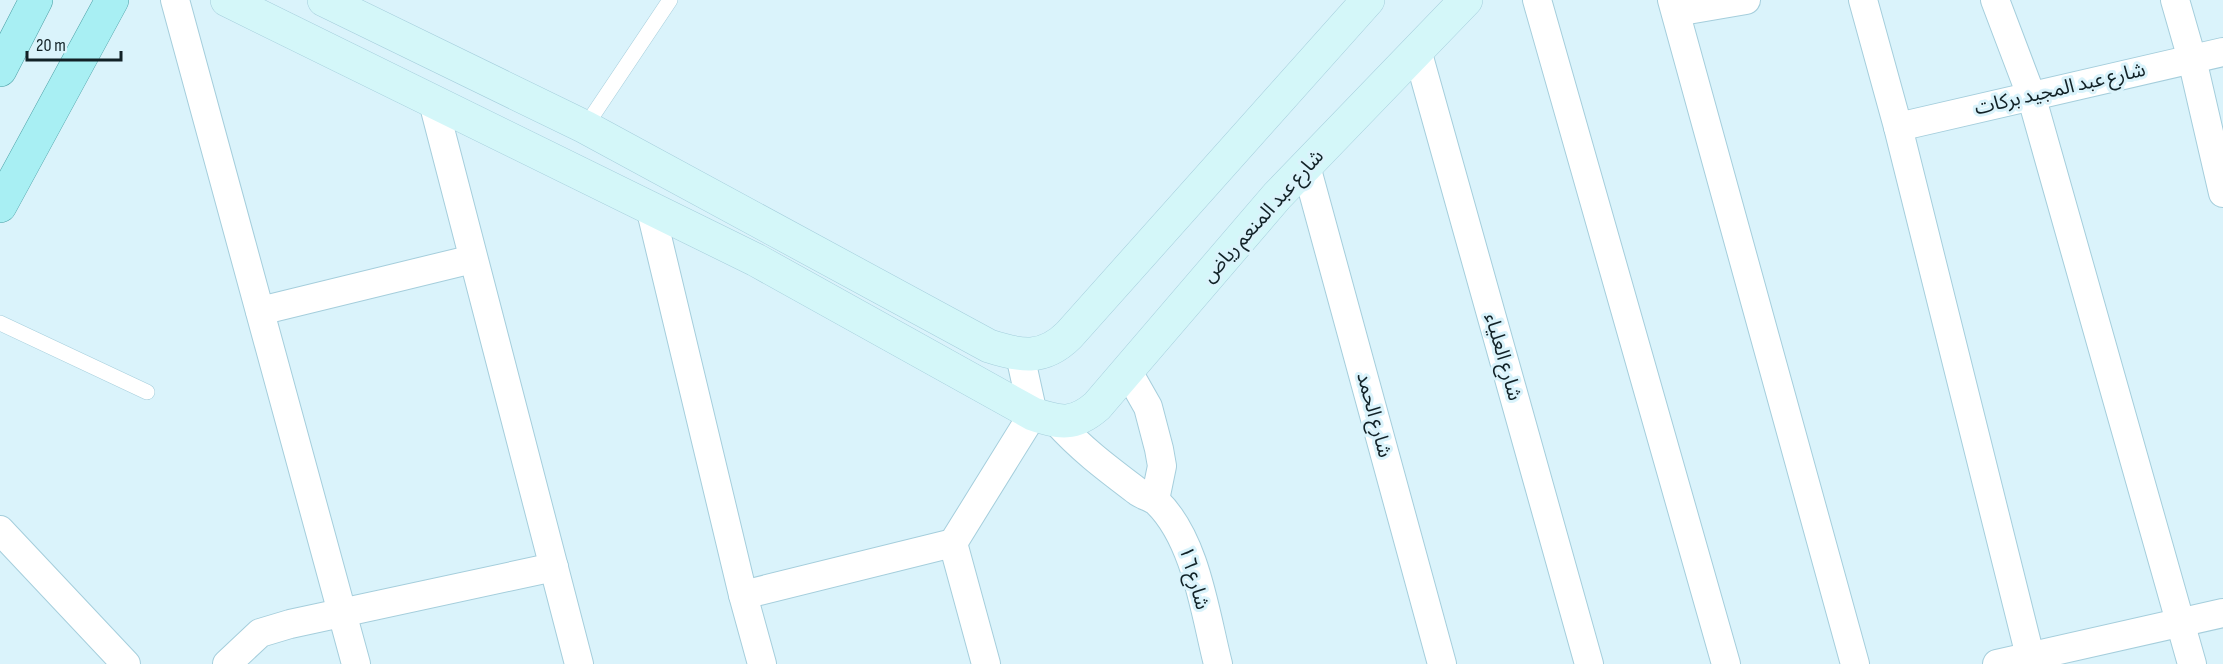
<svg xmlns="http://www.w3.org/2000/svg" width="2223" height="664" viewBox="0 0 2223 664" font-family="'Sofia Sans Condensed','Noto Sans Arabic',sans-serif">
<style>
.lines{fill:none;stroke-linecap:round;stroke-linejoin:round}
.service-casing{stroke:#a5cedc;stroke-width:16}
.minor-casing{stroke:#a5cedc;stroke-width:30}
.secondary-casing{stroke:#a5cedc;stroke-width:34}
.primary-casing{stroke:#4da0a6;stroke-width:34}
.service{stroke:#fff;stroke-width:15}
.minor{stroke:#fff;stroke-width:28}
.secondary{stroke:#d4f7f9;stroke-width:33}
.primary{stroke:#a8eff3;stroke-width:33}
.labels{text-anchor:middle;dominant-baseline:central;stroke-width:6;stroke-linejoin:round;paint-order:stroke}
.street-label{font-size:20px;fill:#112126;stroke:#daf3fb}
</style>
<rect width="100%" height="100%" fill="#daf3fb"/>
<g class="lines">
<defs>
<g id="service">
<polyline points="585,127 670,0"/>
<polyline points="0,323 147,392"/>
</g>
<g id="minor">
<polyline points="175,0 356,664"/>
<polyline points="1537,0 1726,664"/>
<polyline points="1672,0 1855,664"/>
<polyline points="1863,0 1898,127 2032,664"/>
<polyline points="1995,0 2031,95 2192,664"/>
<polyline points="2175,0 2192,59 2223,193"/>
<polyline points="1676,12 1746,0"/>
<polyline points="1417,50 1589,664"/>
<polyline points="433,102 579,664"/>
<polyline points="1898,127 2223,52"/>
<polyline points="1306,166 1442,664"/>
<polyline points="650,207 743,595 762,664"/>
<polyline points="260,311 473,259"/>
<polyline points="1127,370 1148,407 1159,449 1162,466 1155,500"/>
<path d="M1057,422c24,27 51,47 80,69 6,5 14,6 20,11 39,38 48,111 61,162"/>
<polyline points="0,530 126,664"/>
<polyline points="953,543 986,664"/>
<polyline points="743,595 953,543 1033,414 1020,355"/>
<polyline points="227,664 260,633 290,624 554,567"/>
<polyline points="1997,664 2223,613"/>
</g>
<g id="secondary">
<path d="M227,0l529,260 277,154c27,9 41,12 64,-8l180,-210 189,-196"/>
<path d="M324,0l261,127 404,219c31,10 54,15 80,-11l299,-335"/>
</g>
<g id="primary">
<polyline points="0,70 36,0"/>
<polyline points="0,206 112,0"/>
</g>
</defs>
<use href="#service" class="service-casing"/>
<use href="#minor" class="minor-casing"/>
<use href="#secondary" class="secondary-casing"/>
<use href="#primary" class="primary-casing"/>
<use href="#service" class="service"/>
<use href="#minor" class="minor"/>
<use href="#secondary" class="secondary"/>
<use href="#primary" class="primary"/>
</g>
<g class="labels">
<g class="street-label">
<text transform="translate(2060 89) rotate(-13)">شارع عبد المجيد بركات</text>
<text transform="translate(1263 216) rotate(-48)">شارع عبد المنعم رياض</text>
<text transform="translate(1503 357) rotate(74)">شارع العلياء</text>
<text transform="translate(1374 415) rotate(75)">شارع الحمد</text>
<text transform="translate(1194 578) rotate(74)">شارع ١٦</text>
</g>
</g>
<path d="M27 51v9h94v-9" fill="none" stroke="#112126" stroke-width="3"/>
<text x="36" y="51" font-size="18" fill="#112126" stroke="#daf3fb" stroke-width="4.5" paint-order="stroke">20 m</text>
</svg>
